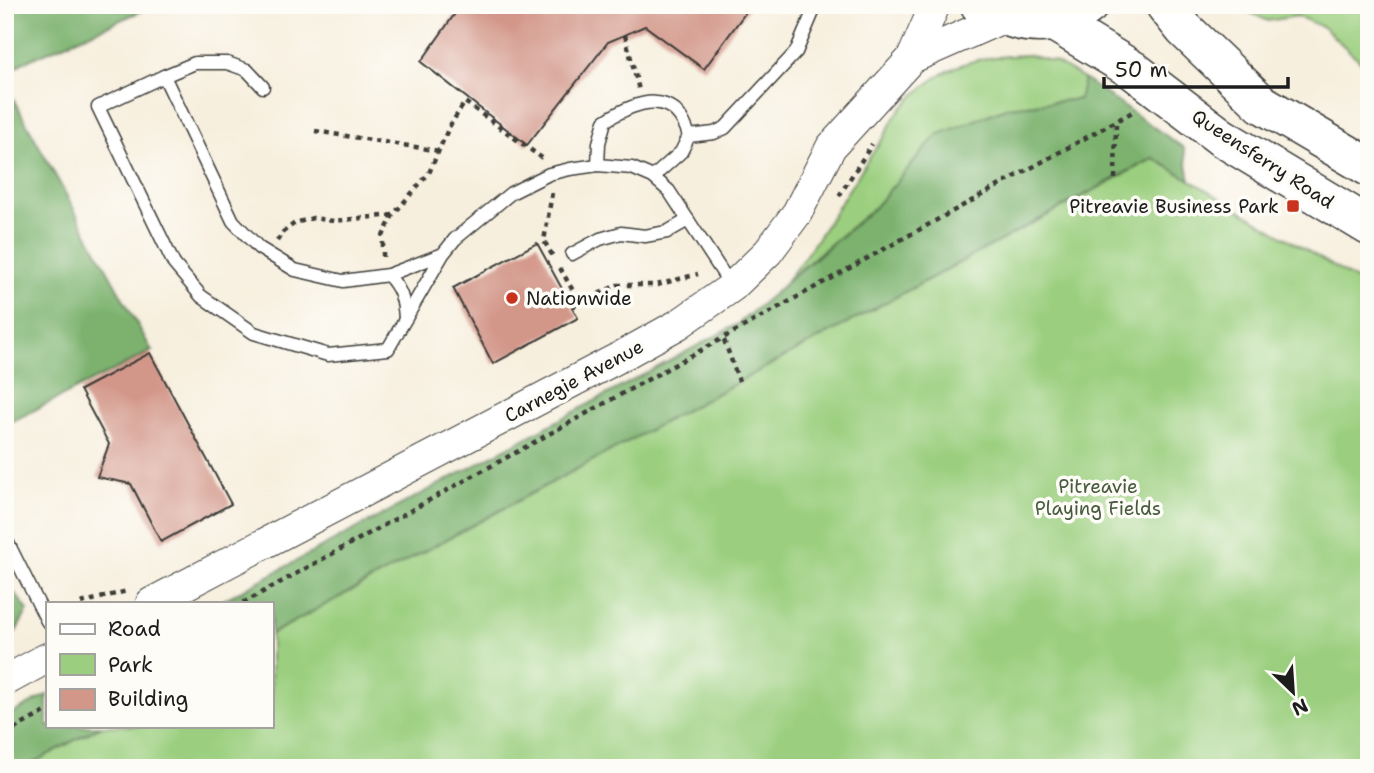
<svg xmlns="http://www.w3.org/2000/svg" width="1374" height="773" viewBox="0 0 1374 773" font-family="'Shantell Sans',sans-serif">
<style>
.green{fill:#9bcf7f;stroke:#5c764e;stroke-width:2}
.forest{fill:#7cb26e;stroke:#4c6745;stroke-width:2}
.building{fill:#d3978a}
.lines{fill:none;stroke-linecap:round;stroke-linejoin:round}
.service-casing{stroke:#3d3c39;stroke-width:15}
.tertiary-casing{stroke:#3d3c39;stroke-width:32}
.primary-casing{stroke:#3d3c39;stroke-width:41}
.path{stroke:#3d3c39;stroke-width:4.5;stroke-dasharray:5 5;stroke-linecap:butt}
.service{stroke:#fff;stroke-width:12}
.tertiary{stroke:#fff;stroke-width:30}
.primary{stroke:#fff;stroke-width:38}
.poi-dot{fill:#c8321e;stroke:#fdfcf7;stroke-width:2.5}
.labels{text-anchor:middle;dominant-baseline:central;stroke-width:7;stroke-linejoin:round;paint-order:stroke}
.street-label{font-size:19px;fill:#1c1c1c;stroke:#fdfcf7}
.poi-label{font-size:19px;fill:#1c1c1c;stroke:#fdfcf7;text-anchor:end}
.park-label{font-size:19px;fill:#485b3f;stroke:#fdfcf7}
</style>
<rect width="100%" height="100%" fill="#fdfcf7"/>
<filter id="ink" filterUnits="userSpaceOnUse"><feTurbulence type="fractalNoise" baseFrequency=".0143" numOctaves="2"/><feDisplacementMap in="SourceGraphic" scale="14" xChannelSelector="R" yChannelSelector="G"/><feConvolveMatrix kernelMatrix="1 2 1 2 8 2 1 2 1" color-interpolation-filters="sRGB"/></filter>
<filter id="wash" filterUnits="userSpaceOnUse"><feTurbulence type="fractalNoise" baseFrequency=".00686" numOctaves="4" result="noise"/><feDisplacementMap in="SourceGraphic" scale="28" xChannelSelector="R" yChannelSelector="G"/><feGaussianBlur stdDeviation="1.57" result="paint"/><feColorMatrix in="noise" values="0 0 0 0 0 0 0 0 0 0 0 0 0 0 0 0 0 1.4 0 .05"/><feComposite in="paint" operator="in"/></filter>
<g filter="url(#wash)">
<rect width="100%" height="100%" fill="#f7efde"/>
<g class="green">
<polygon points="1240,5 1369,5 1369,69 1323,27 1297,16 1268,21 1244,10"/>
<path d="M1028,55l27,7 29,17 -4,20 -72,8 -71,28 -63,73 -88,73c37,-45 63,-96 97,-143 5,-7 8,-16 13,-23 15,-18 36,-37 58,-47 23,-11 49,-12 74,-13z"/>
<polygon points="1154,158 1369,288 1369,768 23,768 101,726 271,726 271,634"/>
</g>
<g class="forest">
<polygon points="5,5 155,5 22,63 5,75"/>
<polygon points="1084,79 1184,148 1190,180 1153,158 271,634 271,603 218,603 738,324 874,208 937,135 1008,107 1079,99"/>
<polygon points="5,84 152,351 5,425"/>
<polygon points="5,581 28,610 5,651"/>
<polygon points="47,695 47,726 101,726 23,768 5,768 5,717"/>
</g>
<g id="blocks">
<g class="building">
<polygon points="461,5 751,5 704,69 645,26 608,42 527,145 421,62"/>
<polygon points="537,243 578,318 493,364 453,288"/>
<polygon points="150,353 231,504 161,542 131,484 97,477 109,444 80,390"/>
</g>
</g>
</g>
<g filter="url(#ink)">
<use href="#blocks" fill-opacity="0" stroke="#3d3c39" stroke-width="2"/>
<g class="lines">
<defs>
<g id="service">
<polyline points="164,76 195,63 227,63 247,70 263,87"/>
<path d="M598,165l1,-22 6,-22c33,-21 70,-33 84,15"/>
<polyline points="653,177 681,152 689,136 714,133 725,128 796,52 816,5"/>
<polyline points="443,254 388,275 343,281 295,270 259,248 233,221 164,76 98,107 174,264 201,296 254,333 328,355 388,349 443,254 455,239 511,193 549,174 570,169 598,165 632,168 653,177 669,191 732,287"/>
<polyline points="572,254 600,239 621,233 645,236 667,232 688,220"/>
<path d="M388,275c13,14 16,25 17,44"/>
<polyline points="5,537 47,621"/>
</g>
<g id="tertiary">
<polyline points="912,58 1003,18"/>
<polyline points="151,603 616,359 679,324 732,287 768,252 797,213 831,147 912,58 935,5"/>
<polyline points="5,681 47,658"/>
</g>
<g id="primary">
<path d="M980,5c36,20 73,28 109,0"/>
<polyline points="1165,5 1184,29 1262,104 1369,167"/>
<polyline points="1054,22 1133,70 1221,137 1369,226"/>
</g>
</defs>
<use href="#service" class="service-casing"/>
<use href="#tertiary" class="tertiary-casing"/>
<use href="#primary" class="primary-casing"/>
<g class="path">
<polyline points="625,35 639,90"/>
<polyline points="315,131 440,151"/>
<polyline points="1115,179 1116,122"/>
<polyline points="552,193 544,241 554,258"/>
<polyline points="839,196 872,144"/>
<polyline points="277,241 283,232 295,223 313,218 334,221 393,215"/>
<polyline points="383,257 383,236 393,215 429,173 449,127 465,102 542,158"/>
<polyline points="560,268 580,303"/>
<polyline points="572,307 617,285 657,285 698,274"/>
<polyline points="724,340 739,381"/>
<polyline points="81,603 127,591"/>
<polyline points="243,603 1136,110"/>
<polyline points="5,734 47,711"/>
</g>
<use href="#service" class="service"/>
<use href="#tertiary" class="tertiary"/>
<use href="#primary" class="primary"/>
</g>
</g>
<g class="poi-dot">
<rect x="1286" y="199" width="14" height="14" rx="3.5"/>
<circle cx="512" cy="298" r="7"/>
</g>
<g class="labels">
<g class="street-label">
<text transform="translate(1263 159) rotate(33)">Queensferry Road</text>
<text transform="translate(574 381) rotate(-28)">Carnegie Avenue</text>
</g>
<g class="poi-label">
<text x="1279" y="206">Pitreavie Business Park</text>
<text x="526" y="298" text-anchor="start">Nationwide</text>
</g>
<g class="park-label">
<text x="1098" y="486">Pitreavie<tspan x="1098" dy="22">Playing Fields</tspan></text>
</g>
</g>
<rect width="1374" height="773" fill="none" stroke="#fdfcf7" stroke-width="28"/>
<rect x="46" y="602" width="228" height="126" fill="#fdfcf7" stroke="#a3a29f" stroke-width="2"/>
<rect x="60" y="624" width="35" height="10" fill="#ffffff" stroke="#a3a29f" stroke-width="2"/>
<text x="108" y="636" font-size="21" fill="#1c1c1c">Road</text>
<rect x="60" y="654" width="35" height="21" fill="#9bcf7f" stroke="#a3a29f" stroke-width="2"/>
<text x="108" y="672" font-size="21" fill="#1c1c1c">Park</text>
<rect x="60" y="689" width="35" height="21" fill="#d3978a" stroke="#a3a29f" stroke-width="2"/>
<text x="108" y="706" font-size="21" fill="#1c1c1c">Building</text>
<g transform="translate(1293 692) rotate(155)" stroke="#fdfcf7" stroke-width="5" paint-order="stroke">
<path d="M0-5L12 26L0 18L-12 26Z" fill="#1c1c1c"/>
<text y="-10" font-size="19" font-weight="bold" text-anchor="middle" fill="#1c1c1c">N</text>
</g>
<path d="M1104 77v10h184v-10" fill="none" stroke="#1c1c1c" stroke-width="3.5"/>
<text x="1115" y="77" font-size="21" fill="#1c1c1c" stroke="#fdfcf7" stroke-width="5" paint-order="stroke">50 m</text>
</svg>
